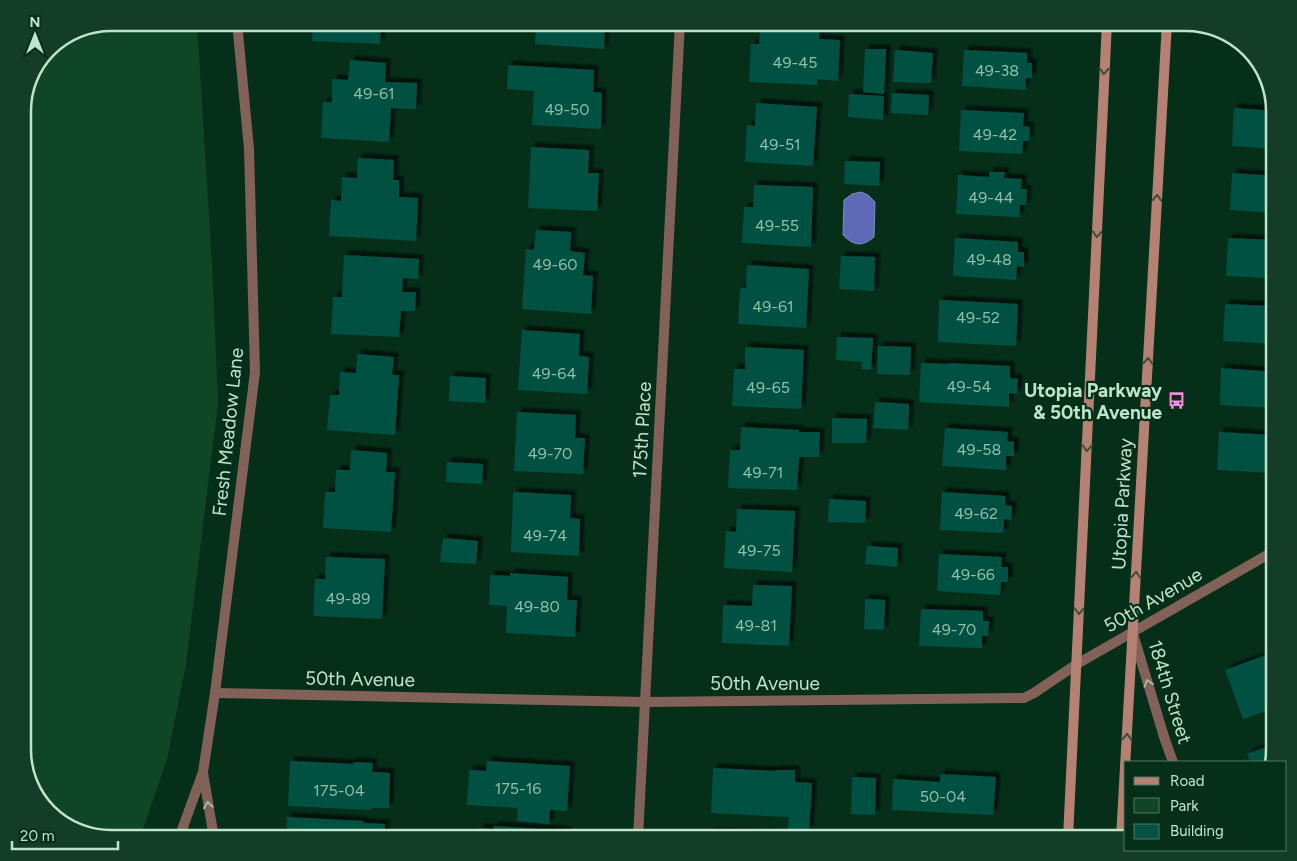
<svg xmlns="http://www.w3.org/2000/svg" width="1297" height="861" viewBox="0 0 1297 861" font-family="Figtree,sans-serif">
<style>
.green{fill:#104628}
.water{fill:#5e6ab7;stroke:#7b8fbd}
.building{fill:#055143;filter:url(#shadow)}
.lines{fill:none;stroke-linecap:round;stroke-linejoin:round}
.street{stroke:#826158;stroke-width:10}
.secondary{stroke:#b58173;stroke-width:10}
.oneway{stroke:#434c38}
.oneway2{stroke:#aab6a3}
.labels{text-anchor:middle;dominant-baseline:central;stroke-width:4.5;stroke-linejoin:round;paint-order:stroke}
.number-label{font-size:16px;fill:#91bfa9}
.poi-label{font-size:19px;font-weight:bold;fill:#c0e4cb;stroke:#052f19;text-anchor:end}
.street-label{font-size:19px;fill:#c0e4cb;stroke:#052f19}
.rim{fill:none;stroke:#c0e4cb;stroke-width:2.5}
</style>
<defs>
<filter id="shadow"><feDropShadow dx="4.5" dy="-4.5" stdDeviation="1" flood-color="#0009"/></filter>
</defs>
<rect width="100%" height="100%" fill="#052f19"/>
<polygon class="green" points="111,23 197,23 212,264 218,403 186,664 167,759 140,838 111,838 62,823 34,794 23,755 23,106 49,48 77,29"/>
<path class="water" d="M861,192l7,3 7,7 -1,35c-12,10 -20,9 -31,-2l1,-35 8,-6z"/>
<g class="building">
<polygon points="313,22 381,22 380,44 312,41"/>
<polygon points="536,22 605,22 604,49 535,44"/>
<polygon points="761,22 820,25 819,39 840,40 838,81 817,79 817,85 749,82 751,44 759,44"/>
<polygon points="865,49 886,49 884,94 863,92"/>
<polygon points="895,50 933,53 931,83 893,82"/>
<polygon points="964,50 1027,53 1027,63 1032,63 1032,78 1026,78 1025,90 962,86"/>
<polygon points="350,60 386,63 385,82 417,83 416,109 391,108 389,142 321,138 323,102 332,102 332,79 348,80"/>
<polygon points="508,65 594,70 593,92 602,93 601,129 532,125 534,91 507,89"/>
<polygon points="892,93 929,95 928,115 891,113"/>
<polygon points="849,94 884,96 883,120 848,117"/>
<polygon points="756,103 817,107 813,166 745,162 747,125 755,126"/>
<polygon points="1234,108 1274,111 1274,149 1232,146"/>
<polygon points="961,110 1024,113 1023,126 1030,127 1029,141 1023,141 1022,154 959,151"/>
<polygon points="531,147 589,150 588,173 599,173 597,211 528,208"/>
<polygon points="358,158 394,160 393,180 399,180 399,197 418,198 416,241 329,236 331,200 341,201 342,177 357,178"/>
<polygon points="845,161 880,162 879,186 844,184"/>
<polygon points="989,172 1005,172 1004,178 1022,179 1021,189 1027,189 1026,205 1020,205 1019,217 956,214 958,175 989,177"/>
<polygon points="1232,173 1274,176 1274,213 1230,210"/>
<polygon points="754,185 813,187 811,247 742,243 744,207 753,207"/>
<polygon points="536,230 571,232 570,251 585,253 583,275 593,276 591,314 522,309 526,249 534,250"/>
<polygon points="955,238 1018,242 1018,252 1024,252 1024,267 1017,266 1016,280 953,276"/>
<polygon points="1228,238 1274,240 1274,278 1226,276"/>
<polygon points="344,255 419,259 418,279 403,278 402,292 416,292 415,311 401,311 399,337 331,334 333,297 342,297"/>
<polygon points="841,256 875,257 874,291 839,289"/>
<polygon points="747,265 809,269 806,328 738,324 740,288 746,288"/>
<polygon points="939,300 1018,304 1016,346 938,342"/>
<polygon points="1225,304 1274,306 1274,344 1223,341"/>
<polygon points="522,330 580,334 579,356 589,357 587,394 518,390"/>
<polygon points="837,337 873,338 871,370 861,369 862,362 836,360"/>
<polygon points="878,346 911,347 910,375 877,374"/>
<polygon points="745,347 804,350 801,409 732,406 734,369 745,369"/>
<polygon points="357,354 394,357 392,375 399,375 395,435 327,430 330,395 339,395 340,372 356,373"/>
<polygon points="921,363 947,364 948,363 1010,366 1010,378 1018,379 1017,394 1009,393 1009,407 919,402"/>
<polygon points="1221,368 1274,372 1274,408 1220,405"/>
<polygon points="450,376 486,378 485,403 449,401"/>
<polygon points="875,402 909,404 908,430 873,428"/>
<polygon points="517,412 576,415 575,438 585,438 583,474 514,471"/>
<polygon points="832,418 867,419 866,443 832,443"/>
<polygon points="741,427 799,430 799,432 820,432 819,457 799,457 797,490 728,488 730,450 740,450"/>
<polygon points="945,428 1008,432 1007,441 1014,442 1014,456 1006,456 1006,470 942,466"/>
<polygon points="1219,432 1274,435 1274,473 1217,470"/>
<polygon points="351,450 387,453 386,472 395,472 391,532 323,528 325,492 335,492 336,470 350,470"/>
<polygon points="447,462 483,464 482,484 446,482"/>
<polygon points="513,492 571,495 570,518 580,519 579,556 511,552"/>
<polygon points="942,492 1005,496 1005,505 1012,506 1011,520 1004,519 1003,533 940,530"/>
<polygon points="829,499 866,501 865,523 828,522"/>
<polygon points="737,509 795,511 792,572 724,568 726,531 736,532"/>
<polygon points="443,538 478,541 476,564 440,562"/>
<polygon points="867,546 898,548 897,567 865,564"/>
<polygon points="939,554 1002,557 1001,567 1008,567 1008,582 1001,582 1000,595 937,591"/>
<polygon points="326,557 385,559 382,619 313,616 315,579 325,579"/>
<polygon points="510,573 568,577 567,600 577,600 575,637 506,633 507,606 489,605 490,575 510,576"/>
<polygon points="753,585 792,586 789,646 722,643 723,605 752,606"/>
<polygon points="865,599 885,600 884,630 864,629"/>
<polygon points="921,609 983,611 983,621 989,621 988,636 982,636 982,648 919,646"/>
<polygon points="1271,653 1274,661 1274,708 1243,719 1225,670"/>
<polygon points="1274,744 1271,762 1250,762 1247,754"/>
<polygon points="290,761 353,764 353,762 373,763 372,772 390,773 389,808 371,808 371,810 288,806"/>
<polygon points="487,761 570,766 567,811 550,810 549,824 517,821 518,808 467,805 469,770 486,771"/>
<polygon points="713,768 776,771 776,770 795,770 795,782 812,783 809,831 788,829 789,817 711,813"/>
<polygon points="940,774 996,777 993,815 892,810 893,779 940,782"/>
<polygon points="852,777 876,778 875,815 851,814"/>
<polygon points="287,817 364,821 363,823 385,824 384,838 286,838"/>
<polygon points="494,826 567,831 566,838 478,838 479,828 493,829"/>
<polygon points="709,832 782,835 782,838 709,838"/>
</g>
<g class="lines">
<g class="street">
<polyline points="1133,634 1165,740 1173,762"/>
<polyline points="215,693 645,702 1024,698 1034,693 1077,664 1274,551"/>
<polyline points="203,773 214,838"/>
<polyline points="179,838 203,772 215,693 255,372 249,149 237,22"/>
<polyline points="638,838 680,22"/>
</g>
<g class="secondary">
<polyline points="1068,838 1107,22"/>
<polyline points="1121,838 1167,22"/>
</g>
</g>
<defs><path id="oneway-chevron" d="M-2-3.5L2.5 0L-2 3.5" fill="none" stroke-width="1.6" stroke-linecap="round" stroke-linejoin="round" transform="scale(1.25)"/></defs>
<g class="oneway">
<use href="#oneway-chevron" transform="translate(1104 71) rotate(93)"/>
<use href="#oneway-chevron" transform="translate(1157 198) rotate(-87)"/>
<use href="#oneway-chevron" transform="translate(1097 234) rotate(93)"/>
<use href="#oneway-chevron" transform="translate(1148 361) rotate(-87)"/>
<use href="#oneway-chevron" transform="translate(1087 448) rotate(93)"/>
<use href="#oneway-chevron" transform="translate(1136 575) rotate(-87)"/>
<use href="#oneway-chevron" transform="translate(1079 611) rotate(93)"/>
<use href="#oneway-chevron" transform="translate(1127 737) rotate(-87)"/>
</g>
<g class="oneway2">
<use href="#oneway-chevron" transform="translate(1148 683) rotate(-107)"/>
<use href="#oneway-chevron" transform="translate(208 805) rotate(-99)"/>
</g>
<defs>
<symbol id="bus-bare" viewBox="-9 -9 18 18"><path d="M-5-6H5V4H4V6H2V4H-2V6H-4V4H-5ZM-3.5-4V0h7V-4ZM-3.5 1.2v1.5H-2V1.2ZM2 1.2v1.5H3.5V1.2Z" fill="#fc86e4" stroke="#052f19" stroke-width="2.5" paint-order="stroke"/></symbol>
</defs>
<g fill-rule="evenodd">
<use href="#bus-bare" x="1164" y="388" width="25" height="25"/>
</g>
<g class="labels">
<g class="number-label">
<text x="795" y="62">49-45</text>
<text x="997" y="70">49-38</text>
<text x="374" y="93">49-61</text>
<text x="567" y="109">49-50</text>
<text x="995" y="134">49-42</text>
<text x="780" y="144">49-51</text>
<text x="991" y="197">49-44</text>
<text x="777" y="225">49-55</text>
<text x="989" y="259">49-48</text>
<text x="555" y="264">49-60</text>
<text x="773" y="306">49-61</text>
<text x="978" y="317">49-52</text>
<text x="554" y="373">49-64</text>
<text x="969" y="386">49-54</text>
<text x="768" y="387">49-65</text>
<text x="979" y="449">49-58</text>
<text x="550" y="453">49-70</text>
<text x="763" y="472">49-71</text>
<text x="976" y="513">49-62</text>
<text x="545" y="535">49-74</text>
<text x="759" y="550">49-75</text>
<text x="973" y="574">49-66</text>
<text x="348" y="598">49-89</text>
<text x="537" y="606">49-80</text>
<text x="756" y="625">49-81</text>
<text x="954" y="629">49-70</text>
<text x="518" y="788">175-16</text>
<text x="339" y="790">175-04</text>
<text x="943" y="796">50-04</text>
</g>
<g class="poi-label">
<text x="1162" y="390">Utopia Parkway<tspan x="1162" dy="22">&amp; 50th Avenue</tspan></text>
</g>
<g class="street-label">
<text transform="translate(642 430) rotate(-87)">175th Place</text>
<text transform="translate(228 432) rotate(-84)">Fresh Meadow Lane</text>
<text transform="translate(1122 504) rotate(-87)">Utopia Parkway</text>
<text transform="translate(1153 600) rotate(-30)">50th Avenue</text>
<text transform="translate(360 679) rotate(1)">50th Avenue</text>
<text x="765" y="683">50th Avenue</text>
<text transform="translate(1170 692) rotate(73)">184th Street</text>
</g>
</g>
<path d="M0 0H1297V861H0ZM111 31H1186A80 80 0 0 1 1266 111V750A80 80 0 0 1 1186 830H111A80 80 0 0 1 31 750V111A80 80 0 0 1 111 31Z" fill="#143d27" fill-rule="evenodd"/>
<path class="rim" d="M111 31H1186A80 80 0 0 1 1266 111V750A80 80 0 0 1 1186 830H111A80 80 0 0 1 31 750V111A80 80 0 0 1 111 31Z"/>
<rect x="1124" y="761" width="162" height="90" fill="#052f19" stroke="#507760"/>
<rect x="1134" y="777" width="25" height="8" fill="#b58173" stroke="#507760"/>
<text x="1170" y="786" font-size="15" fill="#c0e4cb">Road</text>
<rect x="1134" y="798" width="25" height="15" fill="#104628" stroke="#507760"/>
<text x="1170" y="811" font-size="15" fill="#c0e4cb">Park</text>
<rect x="1134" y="824" width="25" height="15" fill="#055143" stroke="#507760"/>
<text x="1170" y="836" font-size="15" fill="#c0e4cb">Building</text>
<g transform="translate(35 35)" stroke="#052f19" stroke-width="4" paint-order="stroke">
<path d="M0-4L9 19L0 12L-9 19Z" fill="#c0e4cb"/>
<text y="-8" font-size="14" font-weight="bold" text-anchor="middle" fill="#c0e4cb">N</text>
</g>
<path d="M12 841v8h106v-8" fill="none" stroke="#c0e4cb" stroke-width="2.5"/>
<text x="20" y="841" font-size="15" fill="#c0e4cb" stroke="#052f19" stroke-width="4" paint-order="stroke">20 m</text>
</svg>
